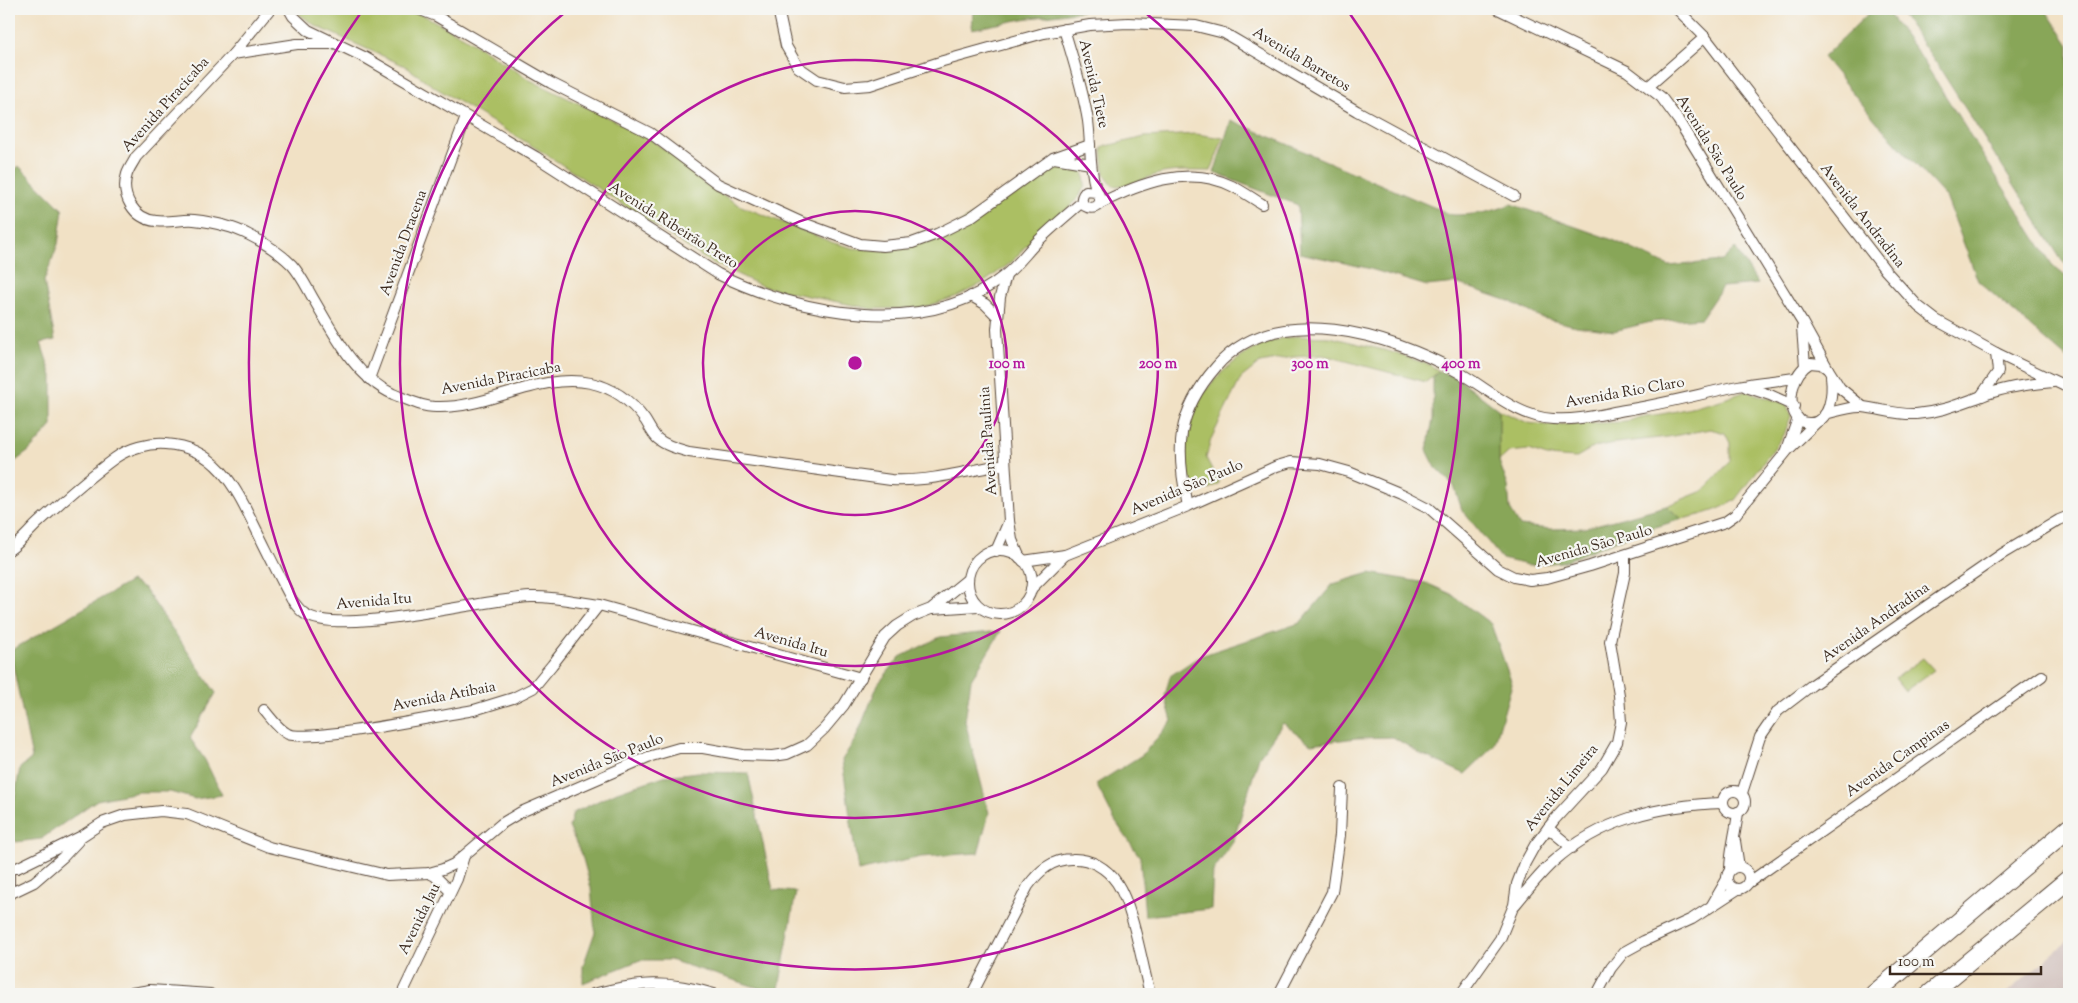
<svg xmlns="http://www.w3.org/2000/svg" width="2078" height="1003" viewBox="0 0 2078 1003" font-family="'Sorts Mill Goudy',serif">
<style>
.industrial{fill:#d0c0bc}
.green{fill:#abbf63;stroke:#737440}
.forest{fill:#88a659;stroke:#62683c}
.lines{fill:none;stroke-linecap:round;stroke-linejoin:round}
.street-casing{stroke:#564537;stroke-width:12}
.highway-casing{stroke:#564537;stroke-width:20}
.street{stroke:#fff;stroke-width:10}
.highway{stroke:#fff;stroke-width:18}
.ring{fill:none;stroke:#b5179e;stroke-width:2.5}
.labels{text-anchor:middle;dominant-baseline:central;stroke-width:4.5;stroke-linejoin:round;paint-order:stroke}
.street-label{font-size:15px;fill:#3b2a1e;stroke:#f6f6f2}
.centre{fill:#b5179e;stroke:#f6f6f2;stroke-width:2.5}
.ring-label{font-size:15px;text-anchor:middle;font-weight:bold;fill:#b5179e;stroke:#f6f6f2;stroke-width:4.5;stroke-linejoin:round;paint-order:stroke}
</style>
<rect width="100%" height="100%" fill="#f6f6f2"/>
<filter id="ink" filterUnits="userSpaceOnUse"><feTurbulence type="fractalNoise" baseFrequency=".02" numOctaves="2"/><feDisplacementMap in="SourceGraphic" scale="10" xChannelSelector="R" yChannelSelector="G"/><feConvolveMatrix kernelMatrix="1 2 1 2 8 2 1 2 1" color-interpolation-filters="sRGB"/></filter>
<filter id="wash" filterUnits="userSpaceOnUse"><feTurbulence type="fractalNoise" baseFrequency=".0096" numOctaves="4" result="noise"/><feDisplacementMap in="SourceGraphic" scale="20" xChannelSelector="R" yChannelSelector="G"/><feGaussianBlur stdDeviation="1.12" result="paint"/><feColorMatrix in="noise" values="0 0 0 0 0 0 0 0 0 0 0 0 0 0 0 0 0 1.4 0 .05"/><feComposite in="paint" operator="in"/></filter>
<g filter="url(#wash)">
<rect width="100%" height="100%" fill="#f1e1c5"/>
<polygon class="industrial" points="2069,940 2069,994 2005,994"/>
<g class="green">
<polygon points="297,9 396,9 423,15 464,37 530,80 644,135 674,156 703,183 741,206 834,243 853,248 879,250 934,238 1021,187 1047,170 1063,163 1078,166 1084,174 1085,185 1079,197 1066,211 1037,233 1012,262 983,283 958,296 921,308 872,309 789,292 762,286 707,260 544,153 436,88 405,66 316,26 299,14"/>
<path d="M1196,134l27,4 -12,33c-16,0 -33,-1 -48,2 -19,4 -27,13 -50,13l-9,-12 -2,-26 4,-2 39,-9z"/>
<path d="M1297,336l33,1 58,14 42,14 9,6 -13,11 -103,-27 -30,2 -33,6 -19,15 -30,61 -5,19 13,25 -10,6 -16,-2c-7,-9 -6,-20 -7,-32 -4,-51 37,-93 81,-112 9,-4 20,-5 30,-7z"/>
<path d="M1746,391l40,13 5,12 -7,19 -49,65c-16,11 -34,15 -53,19l-16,-13 39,-16 25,-29v-18l-5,-10 -15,-4 -42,8 -53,6 -21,4 -19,11 -28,-2 -19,-6 -19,2 -10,9v-51l29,13 17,2 81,-3c14,-7 26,-6 41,-9 27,-5 54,-12 79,-22z"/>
<polygon points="1923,658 1934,670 1905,691 1895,678"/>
</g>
<g class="forest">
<polygon points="973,9 1081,9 1082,11 1023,19 972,29"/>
<polygon points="1873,9 1885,9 1917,51 2053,266 2069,279 2069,360 1978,281 1946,197 1882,128 1823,57"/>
<polygon points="1898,9 2045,9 2069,45 2069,268 2062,261 1937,64"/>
<path d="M1231,120l221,95c21,0 39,-2 59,-11l102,36 56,26 53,-5 13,-13 23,36 -36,3 -21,31 -50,4 -37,9 -38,-5 -34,-8 -33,-17 -53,-18 -29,3 -60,-18 -67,-15 -2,-48 -84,-32z"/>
<polygon points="19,166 63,210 58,244 44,281 55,340 41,343 52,376 52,426 29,451 9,466 9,175"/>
<polygon points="1439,371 1457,378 1499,410 1499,461 1508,486 1510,509 1520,526 1551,529 1584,528 1666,506 1682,519 1633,534 1562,562 1528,565 1502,559 1462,510 1454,486 1436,468 1427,450 1433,419 1433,377"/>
<polygon points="1370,573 1426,583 1451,594 1491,624 1512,684 1494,746 1465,774 1421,754 1393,737 1356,738 1311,744 1283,723 1259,757 1233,842 1213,871 1211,909 1145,916 1140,857 1115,821 1096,784 1142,755 1172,721 1165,696 1170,676 1200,656 1300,623 1333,584"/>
<polygon points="131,581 144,588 216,693 190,738 205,760 222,795 195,799 170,792 138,792 97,800 41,839 16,842 9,829 20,768 32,758 10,651"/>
<polygon points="1001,631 971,680 965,721 989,813 978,853 921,857 858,871 842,760 856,738 878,684 900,657 940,637"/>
<polygon points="698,772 748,773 773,890 796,892 778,994 670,960 640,960 583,983 583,966 595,932 591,888 583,859 569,827 573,813 617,792 664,776"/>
</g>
</g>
<g filter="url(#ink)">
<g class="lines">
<defs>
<g id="street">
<path d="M270,9l-37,45 -97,103c-3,6 -7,11 -9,17 -7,22 7,45 29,47 13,2 25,-2 38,-1 18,2 38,6 55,15 14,7 31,18 43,30 9,10 15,23 22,35 20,34 41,77 79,94 13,5 28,13 43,13 53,2 102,-35 155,-24 23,5 41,19 54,37 4,6 8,15 13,19 8,7 20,10 31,13l202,28c39,2 76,-9 114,-16"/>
<path d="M289,9l4,7 15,14 58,28 170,99 182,117c83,41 210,65 287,1 12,-9 21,-22 32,-33 14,-14 30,-27 45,-40"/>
<polyline points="418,9 436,16 551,83 650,133 718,184 803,223 860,244 883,246 912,243 937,234 971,217 1053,158 1090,145"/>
<polyline points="778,9 786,46 798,67 817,80 845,87 870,85 943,61 1044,33 1090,25 1128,23 1196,26 1224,33 1357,111 1514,196"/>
<polyline points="1498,9 1627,71 1661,97 1678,120 1802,322 1828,369"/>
<polyline points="1677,9 1705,37 1886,271 1918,306 1936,320 1996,353 2069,388"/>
<path d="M1064,29c9,30 19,61 24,92 3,22 1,44 7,65 1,4 5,9 5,14 0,14 -29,8 -14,-9l10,1"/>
<polyline points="233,54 297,44 331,44"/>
<polyline points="1649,86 1705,37"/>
<polyline points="1054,158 1091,164"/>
<path d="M1099,204c39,-20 90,-40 133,-18 10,5 20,12 30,18"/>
<polyline points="1006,275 1000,297 997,329 1009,521 1012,540 1020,558"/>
<polyline points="971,296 985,304 998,317 998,321"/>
<polyline points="1802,328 1805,366"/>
<path d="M1831,376c2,16 0,48 -22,47 -4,0 -8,-1 -11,-4 -13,-17 -5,-46 12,-56l11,1 7,5 12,19 23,19"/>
<polyline points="369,379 466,117"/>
<polyline points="1746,387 1770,395 1794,406"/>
<polyline points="1981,396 1998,372 1996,353"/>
<path d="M1825,414c12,-3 26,-8 38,-7 18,2 34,8 53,7 25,-2 43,-10 66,-18 22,-9 48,-12 71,-14"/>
<polyline points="1787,450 1798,418"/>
<path d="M1188,506c-13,-57 -12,-93 28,-139 59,-69 175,-32 242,5 31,17 59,45 95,47 24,2 49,-5 72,-9 38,-6 75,-16 113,-24 19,-4 38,-5 57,-8"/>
<path d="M9,550c12,-8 20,-19 30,-28 24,-22 50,-45 76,-64 14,-10 33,-15 50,-14 54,3 72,47 93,89 11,22 22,45 34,67 4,5 8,11 13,14 35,23 178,-15 226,-17 22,-1 46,5 68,8l262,73"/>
<circle cx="1000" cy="582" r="32"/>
<polyline points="996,551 1009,521"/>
<polyline points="1023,561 1065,555 1188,506 1277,466 1291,462 1320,464 1349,472 1402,494 1429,508 1498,569 1514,577 1530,580 1547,578 1590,566 1725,522 1735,515 1787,451 1819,420"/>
<polyline points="1031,589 1065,555"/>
<polyline points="932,609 978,606"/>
<path d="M264,710c7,8 14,19 24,24 21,9 155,-19 186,-24l39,-12 20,-10 19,-23 47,-60"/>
<circle cx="1734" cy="802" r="11"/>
<polyline points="1742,793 1760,737 1778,711 1812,685 2002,554 2059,520 2069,516"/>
<polyline points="1548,828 1572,848"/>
<polyline points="1735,841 1739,867"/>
<circle cx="1738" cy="878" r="11"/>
<polyline points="9,868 17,868 82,836 102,823 125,815 161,811 187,814 269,847 387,875 429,873 443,869 454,864 501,824 521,812 648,757 679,748 703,748 743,755 773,756 787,754 807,745 824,729 844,705 885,637 897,626 913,616 931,609 968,579"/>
<path d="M1730,870c0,-19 6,-38 8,-58"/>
<polyline points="9,871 9,889"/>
<polyline points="429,873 435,876 450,891"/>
<polyline points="1748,883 2042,676"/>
<polyline points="9,894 34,882 63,857 78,841"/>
<path d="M1515,905c12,-15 24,-30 38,-43 48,-43 107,-57 170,-59"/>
<polyline points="1712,905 1727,879"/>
<polyline points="126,994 150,990 210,994"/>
<polyline points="402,994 457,879 464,856"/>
<path d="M593,994c47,-12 74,-14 121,0"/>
<path d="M972,994l56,-108c11,-15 24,-27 44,-27 18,-1 35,9 45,24 16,24 25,81 33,111"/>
<polyline points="1279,994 1332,892 1340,835 1342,788"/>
<polyline points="1461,994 1500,939 1514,905 1517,884 1525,863 1535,845 1555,819 1602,768 1617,742 1621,722 1619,695 1610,641 1625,573 1625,555"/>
<polyline points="1597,994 1611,968 1624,952 1644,941 1692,919 1738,889"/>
</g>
<g id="highway">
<polyline points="1874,994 2069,828"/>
<polyline points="1930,994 2069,879"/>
</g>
</defs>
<use href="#street" class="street-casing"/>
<use href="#highway" class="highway-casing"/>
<use href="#street" class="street"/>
<use href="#highway" class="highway"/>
</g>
</g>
<g class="ring">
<circle cx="855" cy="363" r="152"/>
<circle cx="855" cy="363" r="303"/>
<path d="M1141 9A455 455 0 1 1 569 9"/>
<path d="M1348 11A606 606 0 1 1 362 11"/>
</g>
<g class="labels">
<g class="street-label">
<text transform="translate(1301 60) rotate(31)">Avenida Barretos</text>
<text transform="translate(1093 84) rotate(77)">Avenida Tiete</text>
<text transform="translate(166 105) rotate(-48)">Avenida Piracicaba</text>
<text transform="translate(1711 148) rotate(58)">Avenida São Paulo</text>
<text transform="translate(1862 216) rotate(52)">Avenida Andradina</text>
<text transform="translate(673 226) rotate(32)">Avenida Ribeirão Preto</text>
<text transform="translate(404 243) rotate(-70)">Avenida Dracena</text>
<text transform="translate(501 379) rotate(-11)">Avenida Piracicaba</text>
<text transform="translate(1625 393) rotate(-10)">Avenida Rio Claro</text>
<text transform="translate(989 441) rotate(-94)">Avenida Paulínia</text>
<text transform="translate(1187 488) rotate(-23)">Avenida São Paulo</text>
<text transform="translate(1594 547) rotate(-16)">Avenida São Paulo</text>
<text transform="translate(374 602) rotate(-5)">Avenida Itu</text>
<text transform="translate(1876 623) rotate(-35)">Avenida Andradina</text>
<text transform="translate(791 643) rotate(16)">Avenida Itu</text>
<text transform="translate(444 697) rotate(-11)">Avenida Atibaia</text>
<text transform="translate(1898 759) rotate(-35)">Avenida Campinas</text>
<text transform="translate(607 761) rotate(-22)">Avenida São Paulo</text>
<text transform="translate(1562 788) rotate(-51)">Avenida Limeira</text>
<text transform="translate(420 919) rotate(-64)">Avenida Jau</text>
</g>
</g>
<circle cx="855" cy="363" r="8" class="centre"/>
<g class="ring-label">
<text x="1007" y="368">100 m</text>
<text x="1158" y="368">200 m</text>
<text x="1310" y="368">300 m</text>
<text x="1461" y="368">400 m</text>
</g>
<rect width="2078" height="1003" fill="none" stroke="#f6f6f2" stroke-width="30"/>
<path d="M1890 966v8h151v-8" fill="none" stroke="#3b2a1e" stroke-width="2.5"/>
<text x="1898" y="966" font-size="15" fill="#3b2a1e" stroke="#f6f6f2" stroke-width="4" paint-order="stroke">100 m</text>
</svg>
